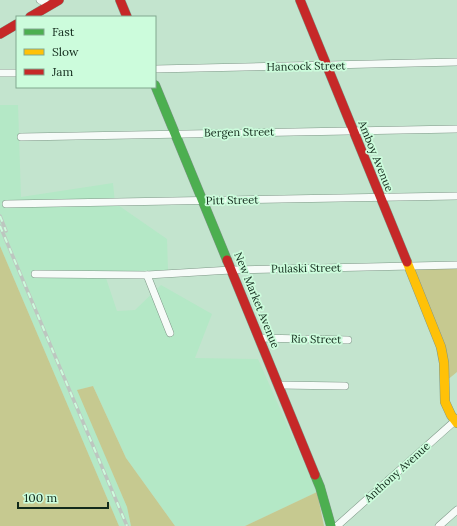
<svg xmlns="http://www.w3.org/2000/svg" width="457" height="526" viewBox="0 0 457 526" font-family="Lora,serif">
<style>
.built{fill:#b4e8c6}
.green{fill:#c6c990}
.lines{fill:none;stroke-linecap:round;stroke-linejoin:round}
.street-casing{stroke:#7e9787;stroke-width:8}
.fast-casing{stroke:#7e9787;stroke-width:10}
.slow-casing{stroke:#7e9787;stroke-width:10}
.jam-casing{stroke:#7e9787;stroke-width:10}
.street{stroke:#f6fbf8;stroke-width:7}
.fast{stroke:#4caf50;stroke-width:9}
.slow{stroke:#ffc107;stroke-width:9}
.jam{stroke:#c62828;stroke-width:9}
.rail-casing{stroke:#bdc6c0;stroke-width:3.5}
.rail{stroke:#ccfcdc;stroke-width:2;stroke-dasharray:6;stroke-linecap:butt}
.labels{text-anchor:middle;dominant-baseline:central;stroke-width:3.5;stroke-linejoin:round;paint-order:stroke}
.street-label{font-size:11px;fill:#122a1b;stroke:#ccfcdc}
</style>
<rect width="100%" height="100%" fill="#c3e4ce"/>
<polygon class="built" points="0,105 18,105 21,197 113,183 115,203 167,239 168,270 104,272 117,311 135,310 161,285 212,314 195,358 258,359 317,492 245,526 175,526 126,458 93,386 78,390 127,507 131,526 119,526 0,246"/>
<g class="green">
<polygon points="0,246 119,526 0,526"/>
<polygon points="457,264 457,372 446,381 435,328 409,266"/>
<polygon points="93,386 126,458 175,526 131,526 127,507 77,390"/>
<polygon points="317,492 324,526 245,526"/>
</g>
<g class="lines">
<defs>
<g id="street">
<polyline points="40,0 50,5"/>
<polyline points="155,69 457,62"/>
<polyline points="0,73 17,73"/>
<polyline points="21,137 457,129"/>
<polyline points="6,204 457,196"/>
<polyline points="35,274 147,275 231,270 457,265"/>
<polyline points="147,275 170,333"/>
<polyline points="259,338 348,340"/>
<polyline points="279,385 345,386"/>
<polyline points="337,526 457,419"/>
<polyline points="439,526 457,510"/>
</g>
<g id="fast">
<polyline points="155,85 227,260"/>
<polyline points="315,475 320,487 331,526"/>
</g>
<polyline id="slow" points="407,262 441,347 444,363 445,402 451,415 457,423"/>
<g id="jam">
<polyline points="120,0 127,17"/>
<polyline points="300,0 407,262"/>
<polyline points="30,17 59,0"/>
<polyline points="0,34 17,24"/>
<polyline points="227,260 315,475"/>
</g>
</defs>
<use href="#street" class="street-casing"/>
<use href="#fast" class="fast-casing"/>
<use href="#slow" class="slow-casing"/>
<use href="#jam" class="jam-casing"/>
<use href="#street" class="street"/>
<use href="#fast" class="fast"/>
<use href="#slow" class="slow"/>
<use href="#jam" class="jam"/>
<defs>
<g id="rail">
<polyline points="0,216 6,231"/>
<polyline points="0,226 127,526"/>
</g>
</defs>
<use href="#rail" class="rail-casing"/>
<use href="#rail" class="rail"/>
</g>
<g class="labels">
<g class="street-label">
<text transform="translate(306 66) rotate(-1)">Hancock Street</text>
<text transform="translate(239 132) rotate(-1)">Bergen Street</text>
<text transform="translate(376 156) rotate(68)">Amboy Avenue</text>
<text transform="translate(232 200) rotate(-1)">Pitt Street</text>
<text transform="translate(306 268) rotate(-1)">Pulaski Street</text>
<text transform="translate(257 300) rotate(68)">New Market Avenue</text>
<text transform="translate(316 339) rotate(1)">Rio Street</text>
<text transform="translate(397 472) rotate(-42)">Anthony Avenue</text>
</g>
</g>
<rect x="16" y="16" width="140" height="72" fill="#ccfcdc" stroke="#82a88f"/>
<rect x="24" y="29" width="20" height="6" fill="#4caf50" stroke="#82a88f"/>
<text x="52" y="36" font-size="12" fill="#122a1b">Fast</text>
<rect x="24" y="49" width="20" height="6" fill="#ffc107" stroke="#82a88f"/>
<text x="52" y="56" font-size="12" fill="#122a1b">Slow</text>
<rect x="24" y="69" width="20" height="6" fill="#c62828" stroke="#82a88f"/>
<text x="52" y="76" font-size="12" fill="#122a1b">Jam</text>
<path d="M18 502v6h90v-6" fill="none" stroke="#122a1b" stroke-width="2"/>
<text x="24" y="502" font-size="12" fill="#122a1b" stroke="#ccfcdc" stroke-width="3" paint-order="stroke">100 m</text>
</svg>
